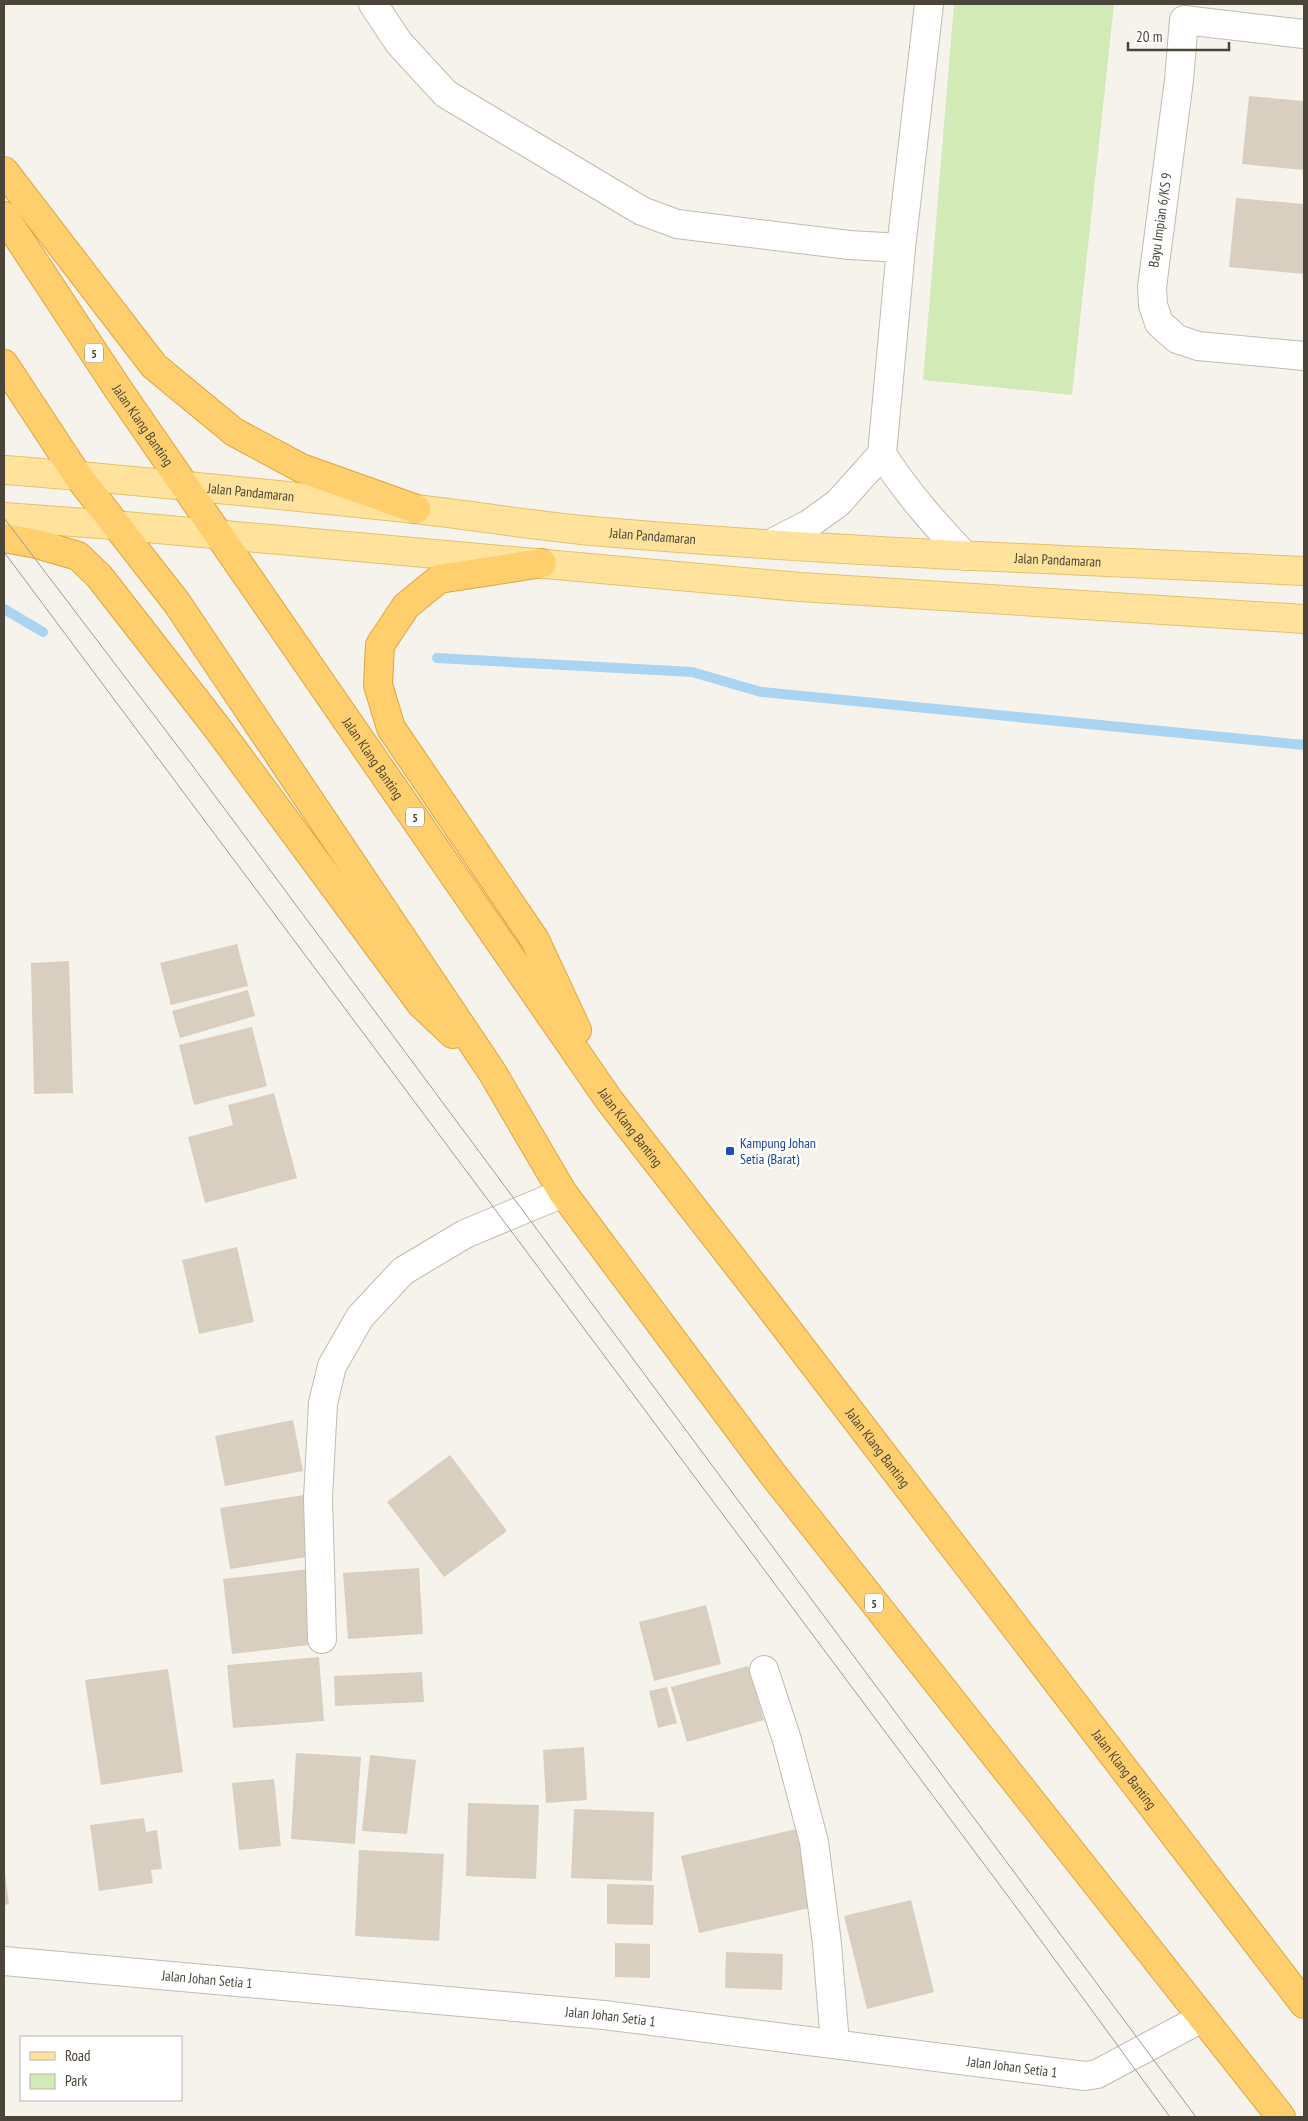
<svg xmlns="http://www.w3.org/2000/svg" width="1308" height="2121" font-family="'PT Sans Narrow',sans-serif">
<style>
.green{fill:#d2eab5}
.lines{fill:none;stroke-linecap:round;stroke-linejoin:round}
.stream{stroke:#a9d4f2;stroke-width:10}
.building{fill:#d8cfc1}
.minor-casing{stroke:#c2bbae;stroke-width:30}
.major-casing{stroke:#e6c16a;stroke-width:30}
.highway-casing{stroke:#e0a43c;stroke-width:30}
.minor{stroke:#fff;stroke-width:28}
.major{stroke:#ffe39c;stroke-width:28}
.highway{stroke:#ffcf6e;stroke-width:28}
.tram{stroke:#9a9a9a;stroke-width:1}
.transit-dot{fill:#1a4fb4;stroke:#fff;stroke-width:2}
.labels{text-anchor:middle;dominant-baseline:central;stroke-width:5;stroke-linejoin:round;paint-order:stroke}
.shield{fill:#fff;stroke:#817c74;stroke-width:1}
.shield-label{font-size:12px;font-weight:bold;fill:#4b4439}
.street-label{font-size:14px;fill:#4b4439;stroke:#fff}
.transit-label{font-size:14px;fill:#164399;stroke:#fff;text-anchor:start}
</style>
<rect width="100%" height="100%" fill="#f6f3ec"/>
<path class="green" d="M954,4H1114L1072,395L923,380Z"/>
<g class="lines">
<g class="stream">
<path d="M4,609L43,632"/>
<path d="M437,658L692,672L761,692L1304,745"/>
</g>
</g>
<g class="building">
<path d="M1249,96L1304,101V170L1242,164Z"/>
<path d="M1236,198L1304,204V274L1229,267Z"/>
<path d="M237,944L248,986L171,1005L160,963Z"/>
<path d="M69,961L73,1093L34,1094L31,963Z"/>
<path d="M248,990L255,1016L180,1038L172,1011Z"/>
<path d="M252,1027L267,1086L194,1105L179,1045Z"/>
<path d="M274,1093L297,1178L205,1203L188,1137L233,1125L228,1105Z"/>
<path d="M237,1247L254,1322L199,1334L182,1260Z"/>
<path d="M293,1420L303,1471L225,1486L215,1436Z"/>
<path d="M450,1455L507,1531L444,1577L387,1502Z"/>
<path d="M304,1495L314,1556L230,1569L220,1508Z"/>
<path d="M419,1568L423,1634L348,1639L343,1573Z"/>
<path d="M309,1569L318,1644L232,1654L223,1579Z"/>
<path d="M706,1605L721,1664L654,1681L639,1622Z"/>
<path d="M319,1657L324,1721L233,1728L227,1665Z"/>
<path d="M748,1666L764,1720L687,1742L671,1687Z"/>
<path d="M168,1669L183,1772L101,1785L85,1680Z"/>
<path d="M422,1672L424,1702L335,1706L334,1676Z"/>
<path d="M667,1687L677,1723L658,1728L649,1691Z"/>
<path d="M584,1747L587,1800L546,1803L543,1750Z"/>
<path d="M296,1753L361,1757L355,1844L291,1839Z"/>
<path d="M370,1755L416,1760L407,1834L362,1831Z"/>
<path d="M274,1779L281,1846L239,1850L232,1783Z"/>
<path d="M468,1803L539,1805L536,1879L466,1876Z"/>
<path d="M574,1809L654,1812L652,1881L571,1878Z"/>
<path d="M144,1818L146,1832L157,1830L162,1869L151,1870L153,1883L99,1891L90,1825Z"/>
<path d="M796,1829L814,1907L699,1933L681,1856Z"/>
<path d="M359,1850L444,1854L439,1941L355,1936Z"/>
<path d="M5,1873L9,1904L4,1905V1874Z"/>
<path d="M607,1884L654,1885L653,1925L607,1924Z"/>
<path d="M911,1900L934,1992L867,2009L844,1916Z"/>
<path d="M615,1943L650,1944V1978L615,1977Z"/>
<path d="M726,1952L783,1954L782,1990L725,1988Z"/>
</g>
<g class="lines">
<g class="minor-casing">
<g id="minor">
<path d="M373,4L399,43L446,94L642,211L677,224L849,245L901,248"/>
<path d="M1304,34L1184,20L1179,80L1152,287L1153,305L1159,323L1177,339L1198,346L1304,356"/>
<path d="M882,454C907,493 933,522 965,556"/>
<path d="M770,544L809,524L838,503L882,454L901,248L929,4"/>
<path d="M322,1639L318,1498L323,1403L332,1366L360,1317L403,1271L465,1234L563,1193"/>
<path d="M764,1670L787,1740L814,1842L827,1944L835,2044"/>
<path id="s1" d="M4,1961L604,2015L1085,2076L1097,2074L1202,2018"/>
</g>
</g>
<g class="major-casing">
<g id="major">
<path id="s2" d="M4,470C141,480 278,495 415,509C478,516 541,527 604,532C837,552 1071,560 1304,571"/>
<path d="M4,517L114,525L800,587L1304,619"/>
</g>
</g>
<g class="highway-casing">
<g id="highway">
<path d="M4,171L154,366L234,432L301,468L416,509"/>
<path id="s3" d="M4,216L118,389L609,1100L767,1303L1304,2004"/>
<path d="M4,364L77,475L177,603L492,1072L563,1193L771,1472L1281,2117"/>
<path d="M4,538L37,544L78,556L99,576L218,729L421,1004L453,1034"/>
<path d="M542,563L439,579L406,606L380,645L378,685L391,728L535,940L577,1030"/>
</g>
</g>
<use href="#minor" class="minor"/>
<use href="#major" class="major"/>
<use href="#highway" class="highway"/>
<g class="tram">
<path d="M4,518L192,765L1196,2117"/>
<path d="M4,552L1025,1919L1170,2117"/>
</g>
</g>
<rect class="transit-dot" x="725" y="1146" width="10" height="10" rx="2.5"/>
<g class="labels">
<g class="shield">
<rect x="85" y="343.5" width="18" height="19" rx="4"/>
<rect x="406" y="807.5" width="18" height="19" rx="4"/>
<rect x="865" y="1593.5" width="18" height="19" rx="4"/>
</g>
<g class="shield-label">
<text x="94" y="353">5</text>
<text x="415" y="817">5</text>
<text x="874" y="1603">5</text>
</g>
<g class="street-label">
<text transform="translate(1160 220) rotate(-82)">Bayu Impian 6/KS 9</text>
<text stroke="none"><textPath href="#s3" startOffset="251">Jalan Klang Banting</textPath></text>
<text stroke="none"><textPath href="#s2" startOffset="248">Jalan Pandamaran</textPath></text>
<text stroke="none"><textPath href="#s2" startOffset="652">Jalan Pandamaran</textPath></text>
<text stroke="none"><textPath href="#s2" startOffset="1058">Jalan Pandamaran</textPath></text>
<text stroke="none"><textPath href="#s3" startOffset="656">Jalan Klang Banting</textPath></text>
<text stroke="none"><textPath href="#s3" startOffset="1106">Jalan Klang Banting</textPath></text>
<text stroke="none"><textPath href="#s3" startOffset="1511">Jalan Klang Banting</textPath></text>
<text stroke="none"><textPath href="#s3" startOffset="1916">Jalan Klang Banting</textPath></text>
<text stroke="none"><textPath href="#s1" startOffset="204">Jalan Johan Setia 1</textPath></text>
<text stroke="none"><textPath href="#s1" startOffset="609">Jalan Johan Setia 1</textPath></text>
<text stroke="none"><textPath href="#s1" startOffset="1014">Jalan Johan Setia 1</textPath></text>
</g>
<g class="transit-label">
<text x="740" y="1143">Kampung Johan<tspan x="740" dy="16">Setia (Barat)</tspan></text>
</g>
</g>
<rect width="1308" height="2121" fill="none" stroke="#4b4439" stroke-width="10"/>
<rect x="20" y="2036" width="162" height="65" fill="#ffffff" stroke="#b7b4b0"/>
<rect x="30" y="2052" width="25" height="8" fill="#ffe39c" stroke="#b7b4b0"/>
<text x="65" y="2061" font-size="15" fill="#4b4439">Road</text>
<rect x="30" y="2074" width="25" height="15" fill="#d2eab5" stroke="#b7b4b0"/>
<text x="65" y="2086" font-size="15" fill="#4b4439">Park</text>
<path d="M1128 42v8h101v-8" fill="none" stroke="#4b4439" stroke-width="2.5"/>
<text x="1136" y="42" font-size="15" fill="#4b4439" stroke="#ffffff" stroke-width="4" paint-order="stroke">20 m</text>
</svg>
